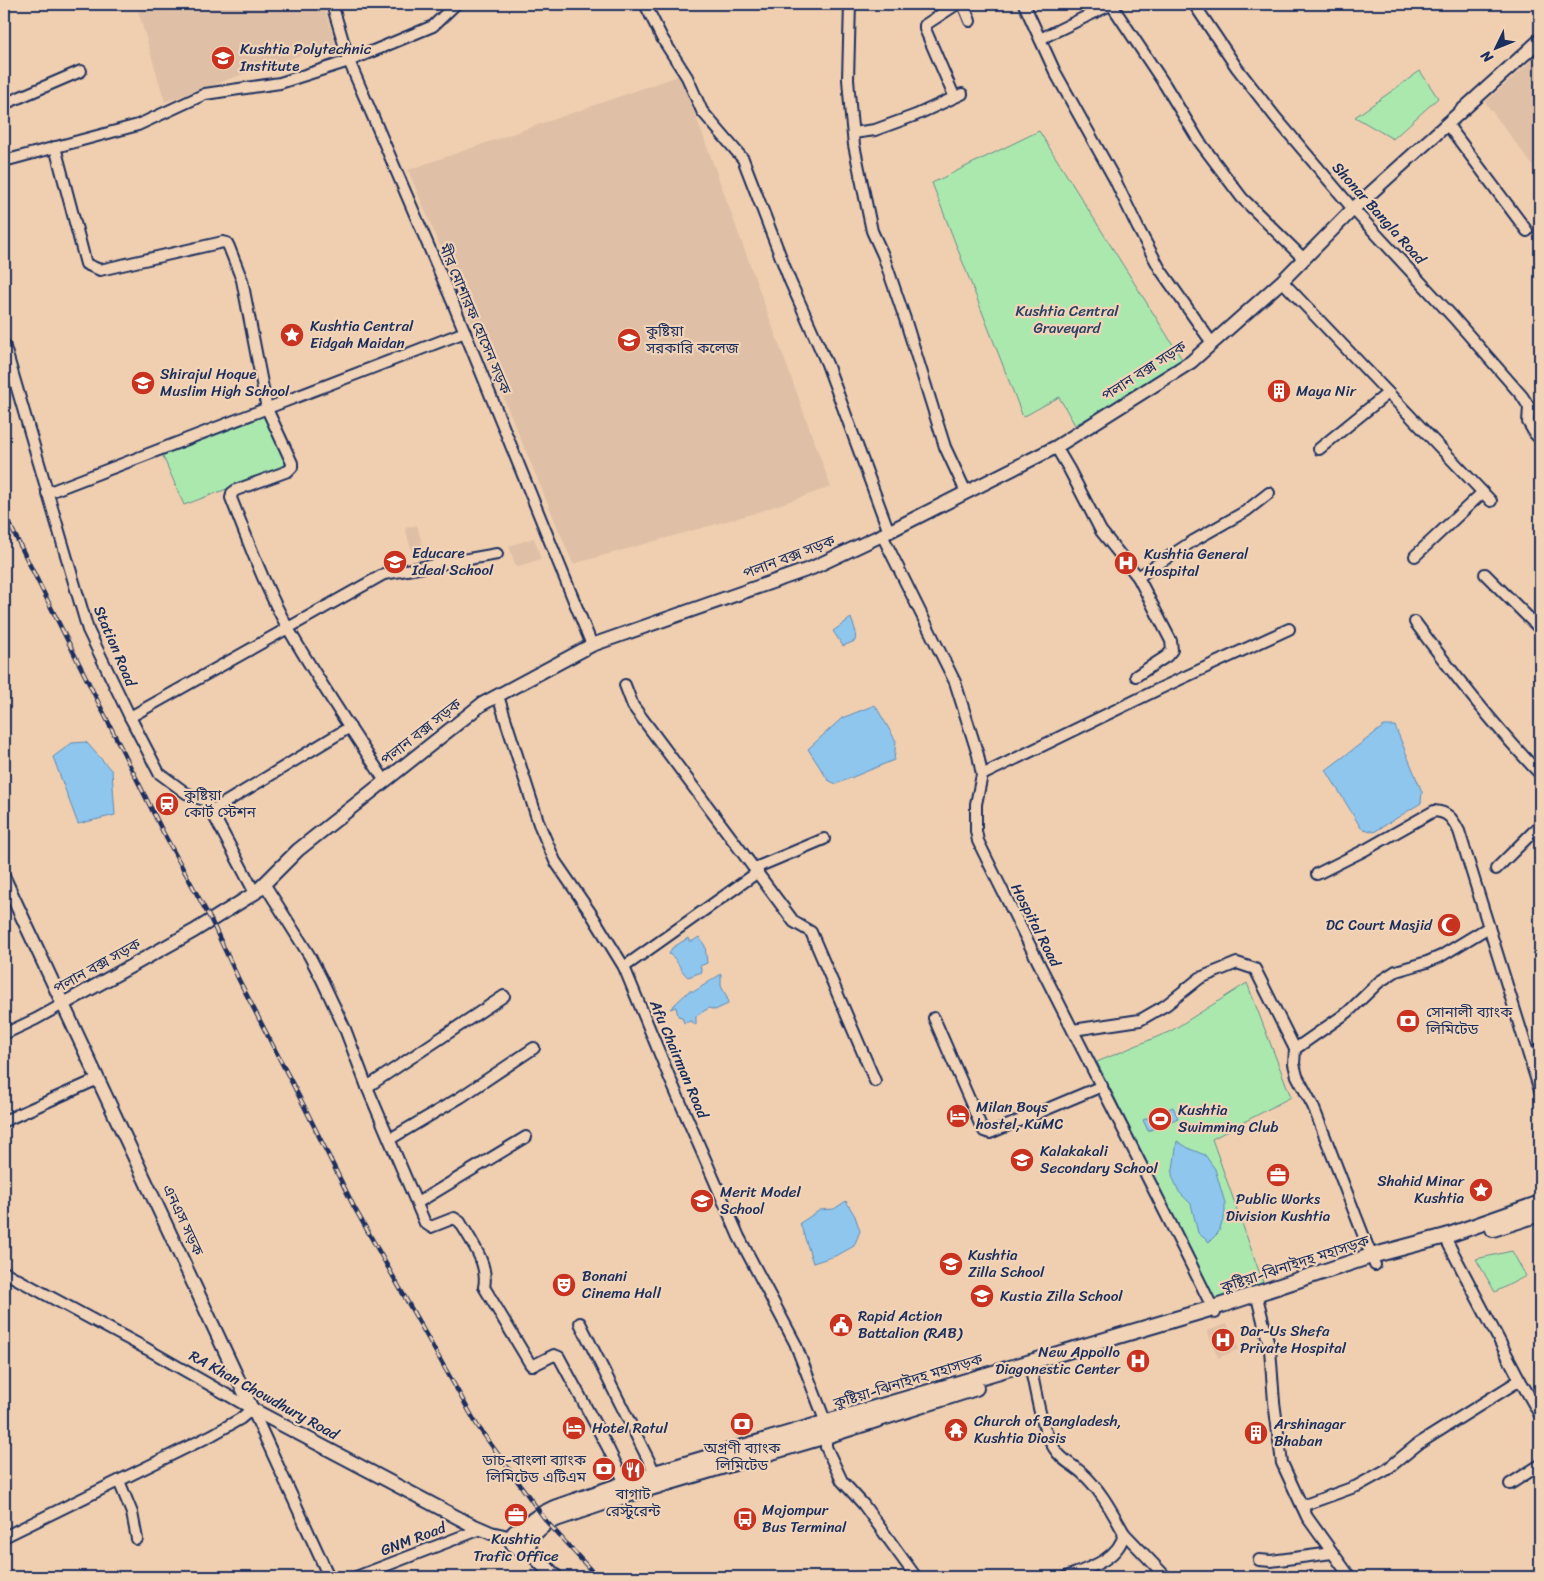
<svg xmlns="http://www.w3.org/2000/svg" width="1544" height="1581" font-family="Sriracha,'Noto Sans Bengali',sans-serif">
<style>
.built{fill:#dfc0a6}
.green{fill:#abe8ae;stroke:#638c86}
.water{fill:#8ec6ed;stroke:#608ab4}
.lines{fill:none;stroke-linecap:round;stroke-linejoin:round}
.minor-casing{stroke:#1b2f5e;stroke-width:14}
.major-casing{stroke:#1b2f5e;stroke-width:16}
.highway-casing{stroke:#1b2f5e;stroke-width:18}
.minor{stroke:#f1d3b7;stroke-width:10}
.major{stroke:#f1d3b7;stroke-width:12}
.highway{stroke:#f1d3b7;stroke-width:14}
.rail-casing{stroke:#1b2f5e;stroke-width:4.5}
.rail{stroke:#f1d3b7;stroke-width:2.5;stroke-dasharray:8;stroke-linecap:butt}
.labels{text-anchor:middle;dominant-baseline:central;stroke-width:4.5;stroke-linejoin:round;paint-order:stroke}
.poi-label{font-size:15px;fill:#1b2f5e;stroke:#f1d3b7;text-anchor:start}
.street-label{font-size:15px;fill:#1b2f5e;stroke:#f1d3b7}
.park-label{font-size:15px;fill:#294266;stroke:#f1d3b7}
</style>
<rect width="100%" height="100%" fill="#f0cfb0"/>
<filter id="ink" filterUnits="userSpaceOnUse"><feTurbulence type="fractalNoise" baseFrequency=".02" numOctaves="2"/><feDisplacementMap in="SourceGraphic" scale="10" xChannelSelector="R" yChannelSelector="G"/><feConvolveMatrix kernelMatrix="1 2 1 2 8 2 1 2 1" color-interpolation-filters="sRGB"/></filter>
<g filter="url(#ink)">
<g class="built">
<path d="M136,4H323L336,44L252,71L165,102Z"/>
<path d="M1540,53V171L1536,170L1485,102Z"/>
<path d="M681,75L831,487L752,514L573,564L408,170Z"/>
<path d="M417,525L424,551L412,553L405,528Z"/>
<path d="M534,538L541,559L516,567L509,546Z"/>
<path d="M1227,1324L1239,1349L1218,1358L1207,1331Z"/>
</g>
<g class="green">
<path d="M1420,71L1438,98L1393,139L1355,117Z"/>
<path d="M1039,131L1185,364L1075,425L1059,397L1023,417L932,183Z"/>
<path d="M267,414L288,466L184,505L162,454Z"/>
<path d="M1247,983L1291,1097L1212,1139L1265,1288L1216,1302L1097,1062L1171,1031Z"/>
<path d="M1512,1251L1526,1276L1495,1292L1476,1259Z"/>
</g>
<g class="water">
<path d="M851,618L856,632L855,641L843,646L833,631Z"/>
<path d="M875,705L896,741L894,760L836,784L828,780L808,749L842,718Z"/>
<path d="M1384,726H1395L1422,792L1421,803L1374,832L1361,828L1326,770Z"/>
<path d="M86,742L112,771L115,815L78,824L53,757L72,743Z"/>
<path d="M699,937L705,946L707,963L700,966L702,972L688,977C680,971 678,959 669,954L672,948L688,938L689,941H693Z"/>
<path d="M721,974V986L727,997L728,1004L715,1010L709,1008L696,1016V1025L691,1021L684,1023L682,1017L678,1016L676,1007L670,1009L689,991H695Z"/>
<path d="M1173,1107L1178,1118L1148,1131L1143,1120Z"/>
<path d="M1177,1141L1190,1149L1205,1155L1215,1169L1225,1203V1215L1218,1233L1209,1242L1198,1233L1191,1204L1179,1192L1172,1176Z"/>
<path d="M846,1201L855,1216L860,1231L854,1246L838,1255L813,1263L800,1223L820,1210L834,1209Z"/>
</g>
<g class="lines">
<g class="minor-casing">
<g id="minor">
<path d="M332,4L349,61L453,303L592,645"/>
<path d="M645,4L662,38L687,77L702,111L743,159L790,281L827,364L889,532"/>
<path d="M850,4L848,79L851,117L854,145L872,231L883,255L905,319L945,447L966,492"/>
<path d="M963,4L970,21"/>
<path d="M1024,4L1055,72L1114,178L1138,228L1160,269L1212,343"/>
<path d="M1111,4L1165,85L1199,141L1242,198L1304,259"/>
<path d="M1194,4L1237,68L1276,118L1353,209L1453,317L1522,396L1529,407L1528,422L1535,434L1540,439"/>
<path d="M1040,39L1112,4"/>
<path d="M954,96L925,29V25L957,4"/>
<path d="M4,104L81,71"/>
<path d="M1447,124L1527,231"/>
<path d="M853,133L875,130L916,115L962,94"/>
<path d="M55,147L86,264L100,270L223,242L227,243L229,247L242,280L267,409L292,463V467L288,471L236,490L232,493L231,498C249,543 265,588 289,630C319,682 352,731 385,781"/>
<path d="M4,161L138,125L205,94L280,83L349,61L433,26L456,4"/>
<path d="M1282,281L1491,501"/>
<path d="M4,344L88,630L130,717L159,773L186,793L206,801L255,893"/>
<path d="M1056,447L1069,469L1101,531L1138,577"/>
<path d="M1319,449L1388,393"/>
<path d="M47,493L465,332"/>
<path d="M882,535L955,682L978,755L982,775L976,804V831L978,841C1055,999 1138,1155 1215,1313"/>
<path d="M1415,556L1482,493"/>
<path d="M1485,574L1540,629"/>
<path d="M1415,622C1454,675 1494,726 1540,774"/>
<path d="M1136,676L1167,656L1172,650L1171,641L1138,577L1193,541L1246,511L1269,493"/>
<path d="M625,685L633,706L794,922L811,932L875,1081"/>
<path d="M498,696L539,824L555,861L592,915L624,967L671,1081L739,1237L795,1343L826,1423V1447L842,1481L863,1504L916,1577"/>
<path d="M130,717L384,574L497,554"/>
<path d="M982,775L1161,688L1289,629"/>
<path d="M211,811L350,727"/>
<path d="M755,868L824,839"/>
<path d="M1496,869L1540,825"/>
<path d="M1317,874L1365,850L1434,811C1448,812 1452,818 1459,831L1540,1091"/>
<path d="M265,885L309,955L322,980L345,1029L367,1087L425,1223L431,1227L454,1218L460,1222C471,1241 489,1264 484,1287L529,1362L531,1365H534L554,1355L559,1357L608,1448L625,1483"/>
<path d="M624,967L758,872"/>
<path d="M934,1018L980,1124L984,1131L990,1133L1102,1086"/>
<path d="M1073,1030L1140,1020L1166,1005L1200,978L1237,963L1255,969L1295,1049L1294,1064L1297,1076L1313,1106L1375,1265"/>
<path d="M4,1034L36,1019L63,1004"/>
<path d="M1295,1049L1348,1012L1379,982L1396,971L1427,962L1441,956L1489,927"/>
<path d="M1530,1058L1540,1048"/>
<path d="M367,1087L504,996"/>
<path d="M4,1121L98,1079"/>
<path d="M390,1139L461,1097L534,1048"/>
<path d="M417,1203L526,1137"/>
<path d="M1448,1243L1520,1380L1540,1415"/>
<path d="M4,1272L147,1349L252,1409"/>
<path d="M1258,1301L1270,1349L1274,1402L1282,1463L1307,1517L1350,1577"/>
<path d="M580,1323L655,1473"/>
<path d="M1031,1371C1037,1395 1040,1426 1054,1448C1061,1460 1072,1464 1082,1473C1101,1490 1112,1512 1124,1533C1120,1559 1087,1569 1066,1577"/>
<path d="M252,1409L329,1577"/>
<path d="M119,1481L132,1513L137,1539"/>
<path d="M1510,1484L1540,1465"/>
<path d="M1302,1506L1357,1486L1386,1470L1418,1444L1520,1380"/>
<path d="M1124,1533L1166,1577"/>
<path d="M4,1537L212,1435L240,1419L252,1409"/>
<path d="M1259,1560L1271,1561L1332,1553"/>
<path d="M356,1577L481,1529"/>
</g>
</g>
<g class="major-casing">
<g id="major">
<path d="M4,878L252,1409L468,1523L491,1533L512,1538"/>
<path d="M63,1004L194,931L255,893L298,850L482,704L592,645L812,568L882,535L1056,447L1191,362L1282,281L1353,209L1540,40"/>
</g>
</g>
<g class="highway-casing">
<g id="highway">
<path d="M1493,1229L1540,1214"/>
<circle cx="521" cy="1539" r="9"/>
<path d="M519,1530L542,1514L554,1508L655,1473L1213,1308L1371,1256L1446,1236L1540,1203"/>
<path d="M530,1537L547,1522L630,1494L826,1436L976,1388"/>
<path d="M526,1547L555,1577"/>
</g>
</g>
<use href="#minor" class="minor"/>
<use href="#major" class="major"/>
<use href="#highway" class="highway"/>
<g class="rail-casing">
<path id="rail" d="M4,513L163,832L211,920L239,980L304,1106L354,1207L477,1425L547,1522L597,1577"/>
</g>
<use href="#rail" class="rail"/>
</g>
</g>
<defs>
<g id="university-disc" transform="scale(1.25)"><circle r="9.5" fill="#c8321e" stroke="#f1d3b7"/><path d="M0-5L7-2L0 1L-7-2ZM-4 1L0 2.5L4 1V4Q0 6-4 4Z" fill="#fff"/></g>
<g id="sight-disc" transform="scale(1.25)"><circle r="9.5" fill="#c8321e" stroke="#f1d3b7"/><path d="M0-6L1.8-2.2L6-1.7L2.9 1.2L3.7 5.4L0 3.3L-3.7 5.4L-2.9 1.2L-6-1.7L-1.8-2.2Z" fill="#fff"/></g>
<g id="school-disc" transform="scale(1.25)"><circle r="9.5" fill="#c8321e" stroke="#f1d3b7"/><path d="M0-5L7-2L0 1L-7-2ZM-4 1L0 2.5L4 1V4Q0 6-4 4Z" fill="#fff"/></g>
<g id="building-disc" transform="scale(1.25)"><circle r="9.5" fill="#c8321e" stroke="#f1d3b7"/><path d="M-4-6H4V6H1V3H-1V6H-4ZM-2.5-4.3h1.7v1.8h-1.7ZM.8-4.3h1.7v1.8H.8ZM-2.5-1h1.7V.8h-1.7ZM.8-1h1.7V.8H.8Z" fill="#fff"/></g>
<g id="hospital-disc" transform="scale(1.25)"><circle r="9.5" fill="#c8321e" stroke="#f1d3b7"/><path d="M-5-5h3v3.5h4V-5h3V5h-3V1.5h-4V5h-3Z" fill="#fff"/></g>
<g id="station-disc" transform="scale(1.25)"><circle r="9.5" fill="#c8321e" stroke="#f1d3b7"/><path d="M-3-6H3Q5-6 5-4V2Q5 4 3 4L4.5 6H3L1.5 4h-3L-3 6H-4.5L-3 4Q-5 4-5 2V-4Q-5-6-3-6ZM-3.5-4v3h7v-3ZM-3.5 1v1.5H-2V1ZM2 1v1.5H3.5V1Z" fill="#fff"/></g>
<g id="mosque-disc" transform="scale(1.25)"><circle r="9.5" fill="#c8321e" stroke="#f1d3b7"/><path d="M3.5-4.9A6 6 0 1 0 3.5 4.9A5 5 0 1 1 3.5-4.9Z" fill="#fff"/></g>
<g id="bank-disc" transform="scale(1.25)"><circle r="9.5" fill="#c8321e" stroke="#f1d3b7"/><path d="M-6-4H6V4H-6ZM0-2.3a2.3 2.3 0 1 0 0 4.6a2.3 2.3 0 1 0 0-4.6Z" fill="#fff"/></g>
<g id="hotel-disc" transform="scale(1.25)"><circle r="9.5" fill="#c8321e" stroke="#f1d3b7"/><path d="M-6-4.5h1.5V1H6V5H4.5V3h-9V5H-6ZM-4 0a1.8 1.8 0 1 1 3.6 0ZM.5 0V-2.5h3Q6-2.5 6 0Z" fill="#fff"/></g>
<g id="stadium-disc" transform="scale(1.25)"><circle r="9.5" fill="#c8321e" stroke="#f1d3b7"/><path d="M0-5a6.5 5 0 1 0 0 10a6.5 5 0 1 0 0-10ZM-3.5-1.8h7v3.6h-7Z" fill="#fff"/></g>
<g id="office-disc" transform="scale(1.25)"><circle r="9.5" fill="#c8321e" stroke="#f1d3b7"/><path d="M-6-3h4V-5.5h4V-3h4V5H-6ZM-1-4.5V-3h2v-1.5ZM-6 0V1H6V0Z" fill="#fff"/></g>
<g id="theatre-disc" transform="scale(1.25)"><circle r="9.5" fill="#c8321e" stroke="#f1d3b7"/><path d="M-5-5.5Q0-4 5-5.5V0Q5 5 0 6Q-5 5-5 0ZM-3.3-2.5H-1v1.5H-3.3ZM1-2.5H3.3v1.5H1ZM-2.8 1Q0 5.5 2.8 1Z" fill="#fff"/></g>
<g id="civic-disc" transform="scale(1.25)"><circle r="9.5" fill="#c8321e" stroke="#f1d3b7"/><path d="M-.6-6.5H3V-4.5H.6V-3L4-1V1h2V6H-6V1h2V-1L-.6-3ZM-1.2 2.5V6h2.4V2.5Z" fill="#fff"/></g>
<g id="temple-disc" transform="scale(1.25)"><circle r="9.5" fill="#c8321e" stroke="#f1d3b7"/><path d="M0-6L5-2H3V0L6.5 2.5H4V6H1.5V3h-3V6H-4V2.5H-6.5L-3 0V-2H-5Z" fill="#fff"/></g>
<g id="restaurant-disc" transform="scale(1.25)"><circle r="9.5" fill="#c8321e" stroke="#f1d3b7"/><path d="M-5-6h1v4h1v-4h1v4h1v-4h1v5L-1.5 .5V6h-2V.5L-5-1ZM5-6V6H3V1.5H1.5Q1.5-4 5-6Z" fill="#fff"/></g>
<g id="bus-disc" transform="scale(1.25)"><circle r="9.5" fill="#c8321e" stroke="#f1d3b7"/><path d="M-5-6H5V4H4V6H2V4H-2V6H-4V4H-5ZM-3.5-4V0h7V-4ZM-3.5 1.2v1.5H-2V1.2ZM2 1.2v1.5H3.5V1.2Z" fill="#fff"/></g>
</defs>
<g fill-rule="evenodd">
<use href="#university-disc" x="223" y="58"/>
<use href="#sight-disc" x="292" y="335"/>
<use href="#university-disc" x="629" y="340"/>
<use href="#school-disc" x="143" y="383"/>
<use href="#building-disc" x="1279" y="391"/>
<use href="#school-disc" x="395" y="562"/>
<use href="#hospital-disc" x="1126" y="563"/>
<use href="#station-disc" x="167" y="804"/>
<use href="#mosque-disc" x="1449" y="925"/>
<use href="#bank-disc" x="1408" y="1021"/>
<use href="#hotel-disc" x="958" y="1116"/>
<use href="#stadium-disc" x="1160" y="1119"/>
<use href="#school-disc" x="1022" y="1160"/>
<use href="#office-disc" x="1278" y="1175"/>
<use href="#sight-disc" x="1481" y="1190"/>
<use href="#school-disc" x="702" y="1201"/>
<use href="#school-disc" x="951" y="1264"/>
<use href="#theatre-disc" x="564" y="1285"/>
<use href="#school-disc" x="982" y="1296"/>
<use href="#civic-disc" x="841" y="1325"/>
<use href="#hospital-disc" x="1223" y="1340"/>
<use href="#hospital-disc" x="1138" y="1361"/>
<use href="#bank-disc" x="742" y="1424"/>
<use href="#hotel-disc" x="574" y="1428"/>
<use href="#temple-disc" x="956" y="1430"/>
<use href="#building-disc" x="1256" y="1433"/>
<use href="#bank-disc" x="604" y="1469"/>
<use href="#restaurant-disc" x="633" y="1470"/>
<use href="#office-disc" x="516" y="1515"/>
<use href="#bus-disc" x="745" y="1519"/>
</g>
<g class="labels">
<g class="poi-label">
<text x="240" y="49">Kushtia Polytechnic<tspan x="240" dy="17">Institute</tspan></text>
<text x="310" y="326">Kushtia Central<tspan x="310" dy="17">Eidgah Maidan</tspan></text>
<text x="646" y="331">কুষ্টিয়া<tspan x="646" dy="17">সরকারি কলেজ</tspan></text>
<text x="160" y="374">Shirajul Hoque<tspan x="160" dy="17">Muslim High School</tspan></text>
<text x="1296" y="391">Maya Nir</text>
<text x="412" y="553">Educare<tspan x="412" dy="17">Ideal School</tspan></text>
<text x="1144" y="554">Kushtia General<tspan x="1144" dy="17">Hospital</tspan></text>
<text x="184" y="795">কুষ্টিয়া<tspan x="184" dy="17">কোর্ট স্টেশন</tspan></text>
<text x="1432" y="925" text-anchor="end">DC Court Masjid</text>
<text x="1426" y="1012">সোনালী ব্যাংক<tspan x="1426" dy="17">লিমিটেড</tspan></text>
<text x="976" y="1107">Milan Boys<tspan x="976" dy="17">hostel, KuMC</tspan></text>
<text x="1178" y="1110">Kushtia<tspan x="1178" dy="17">Swimming Club</tspan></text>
<text x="1040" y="1151">Kalakakali<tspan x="1040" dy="17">Secondary School</tspan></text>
<text x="1464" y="1181" text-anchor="end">Shahid Minar<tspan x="1464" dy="17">Kushtia</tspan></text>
<text x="720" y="1192">Merit Model<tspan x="720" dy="17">School</tspan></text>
<text x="1278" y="1199" text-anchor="middle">Public Works<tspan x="1278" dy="17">Division Kushtia</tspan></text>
<text x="968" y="1255">Kushtia<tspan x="968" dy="17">Zilla School</tspan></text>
<text x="582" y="1276">Bonani<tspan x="582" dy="17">Cinema Hall</tspan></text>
<text x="1000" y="1296">Kustia Zilla School</text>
<text x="858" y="1316">Rapid Action<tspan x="858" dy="17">Battalion (RAB)</tspan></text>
<text x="1240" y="1331">Dar-Us Shefa<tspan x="1240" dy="17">Private Hospital</tspan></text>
<text x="1120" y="1352" text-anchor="end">New Appollo<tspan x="1120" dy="17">Diagonestic Center</tspan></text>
<text x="974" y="1421">Church of Bangladesh,<tspan x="974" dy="17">Kushtia Diosis</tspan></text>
<text x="1274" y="1424">Arshinagar<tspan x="1274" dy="17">Bhaban</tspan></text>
<text x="592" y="1428">Hotel Ratul</text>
<text x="742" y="1448" text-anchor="middle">অগ্রণী ব্যাংক<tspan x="742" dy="17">লিমিটেড</tspan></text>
<text x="586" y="1460" text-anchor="end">ডাচ-বাংলা ব্যাংক<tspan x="586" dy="17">লিমিটেড এটিএম</tspan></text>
<text x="633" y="1494" text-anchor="middle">বাগাট<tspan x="633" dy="17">রেস্টুরেন্ট</tspan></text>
<text x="762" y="1510">Mojompur<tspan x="762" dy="17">Bus Terminal</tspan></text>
<text x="516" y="1539" text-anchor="middle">Kushtia<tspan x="516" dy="17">Trafic Office</tspan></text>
</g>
<g class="street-label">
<text transform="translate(1379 213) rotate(48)">Shonar Bangla Road</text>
<text transform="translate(475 319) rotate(67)">মীর মোশারফ হোসেন সড়ক</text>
<text transform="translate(1144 371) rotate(-33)">পলান বক্স সড়ক</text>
<text transform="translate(789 557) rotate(-21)">পলান বক্স সড়ক</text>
<text transform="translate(115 646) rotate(67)">Station Road</text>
<text transform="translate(421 732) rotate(-38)">পলান বক্স সড়ক</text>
<text transform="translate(1036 925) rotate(63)">Hospital Road</text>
<text transform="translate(97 966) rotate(-29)">পলান বক্স সড়ক</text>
<text transform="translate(679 1059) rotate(67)">Afu Chairman Road</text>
<text transform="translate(183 1220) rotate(65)">এনএস সড়ক</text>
<text transform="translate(1295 1264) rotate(-18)">কুষ্টিয়া-ঝিনাইদহ মহাসড়ক</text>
<text transform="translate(908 1381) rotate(-17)">কুষ্টিয়া-ঝিনাইদহ মহাসড়ক</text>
<text transform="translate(264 1395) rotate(29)">RA Khan Chowdhury Road</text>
<text transform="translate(413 1539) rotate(-21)">GNM Road</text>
</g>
<g class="park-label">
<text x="1067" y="311">Kushtia Central<tspan x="1067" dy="17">Graveyard</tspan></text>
</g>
</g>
<rect width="1544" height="1581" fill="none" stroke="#f1d3b7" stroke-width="20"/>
<rect x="10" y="10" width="1524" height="1561" fill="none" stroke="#1b2f5e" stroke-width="2" filter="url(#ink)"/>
<g transform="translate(1496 48) rotate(227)" stroke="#f1d3b7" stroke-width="4" paint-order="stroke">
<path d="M0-4L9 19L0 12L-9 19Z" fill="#1b2f5e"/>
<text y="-8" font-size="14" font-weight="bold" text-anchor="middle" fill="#1b2f5e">N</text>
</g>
</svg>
